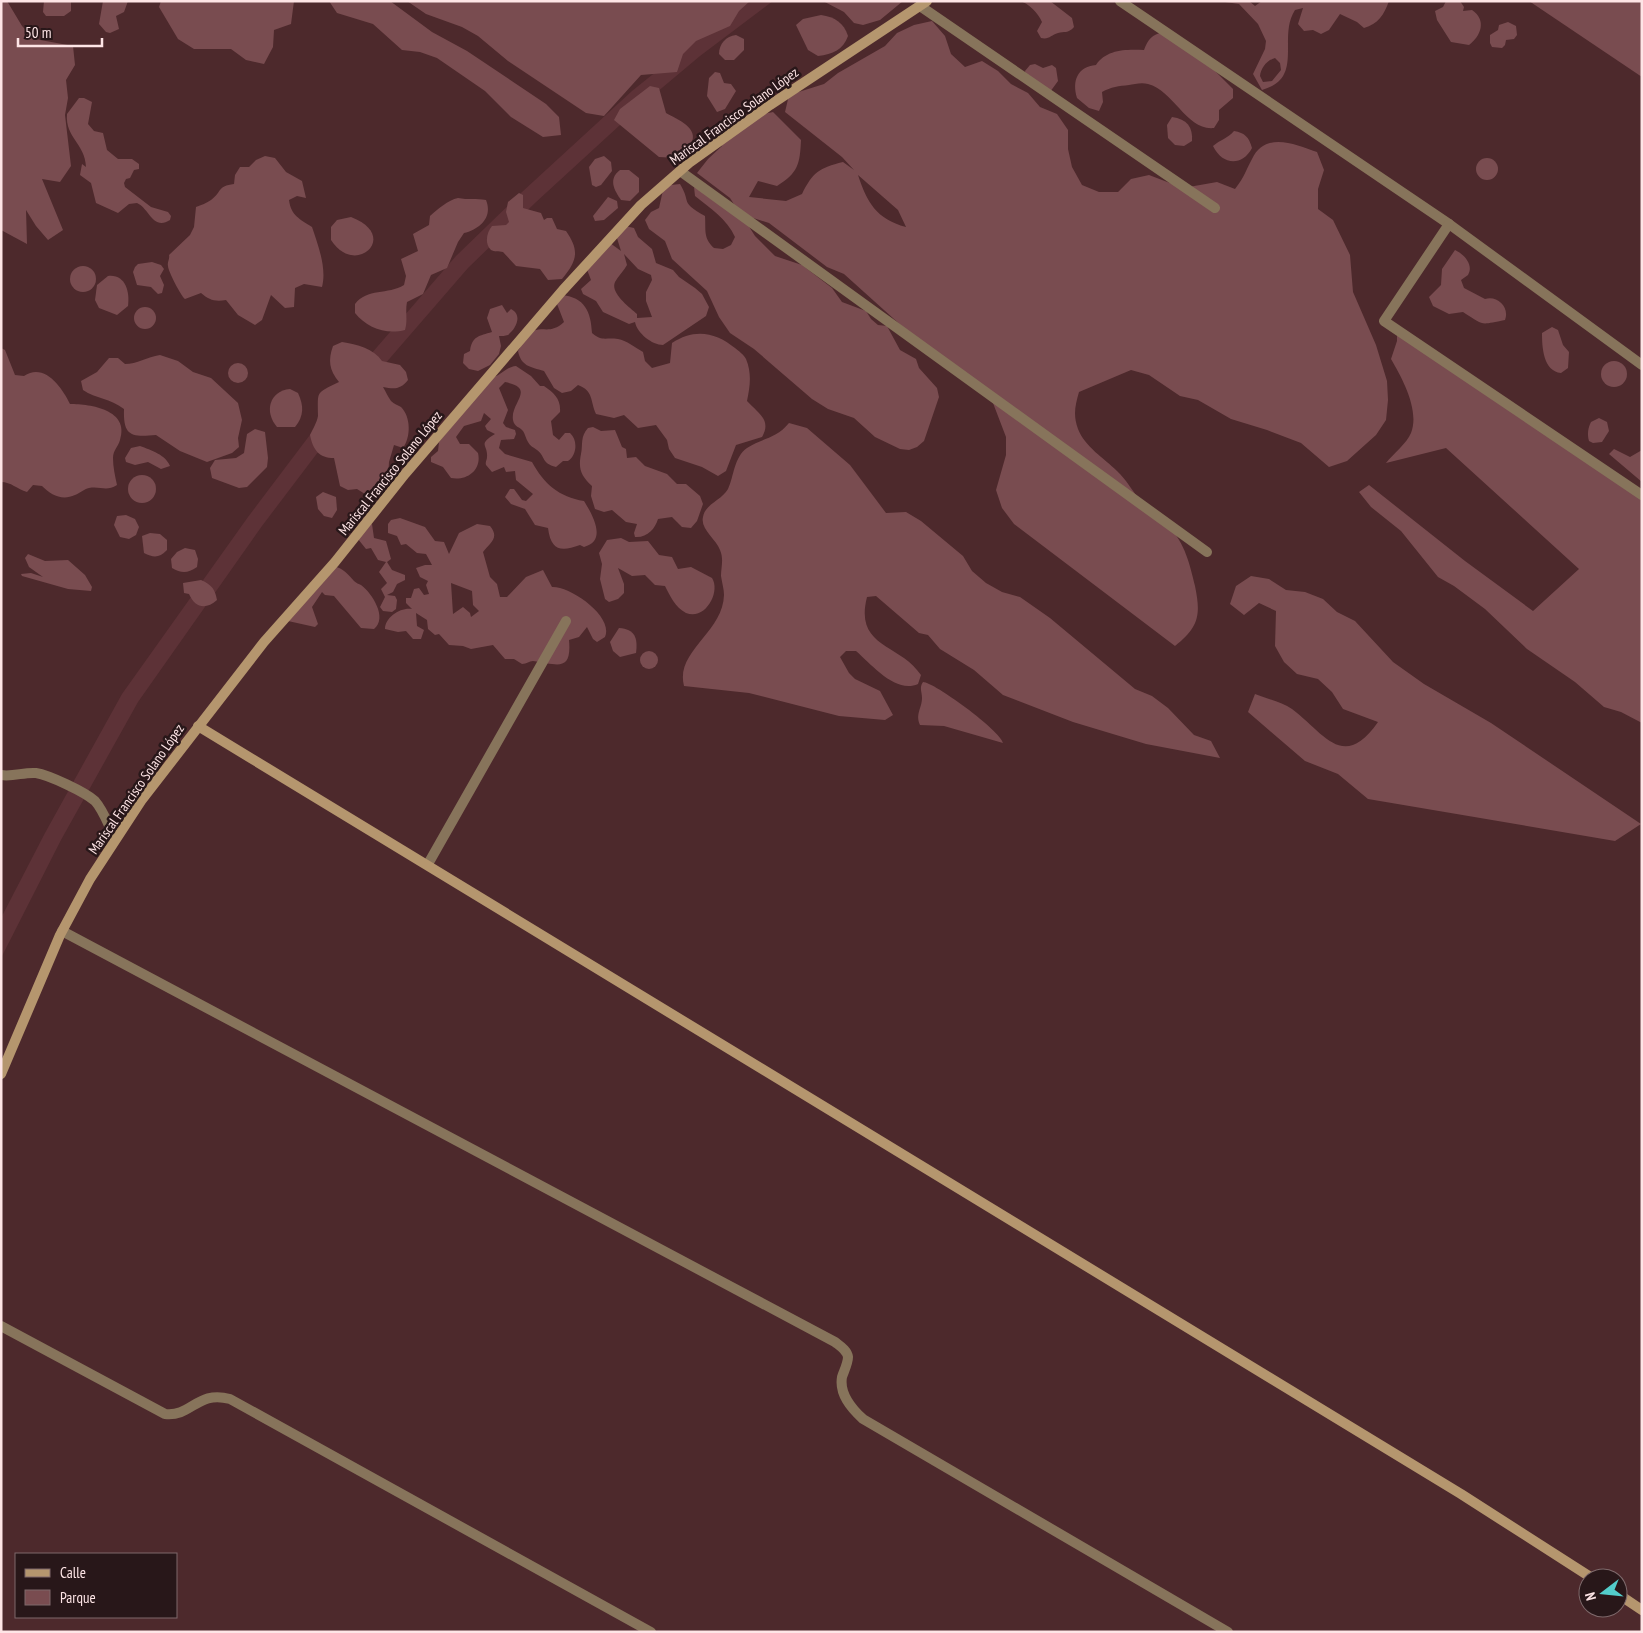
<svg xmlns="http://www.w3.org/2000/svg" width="1643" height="1633" font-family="'PT Sans Narrow',sans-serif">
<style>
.built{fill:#5d3237}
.green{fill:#794c50;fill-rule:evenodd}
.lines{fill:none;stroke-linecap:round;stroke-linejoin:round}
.street{stroke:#87745b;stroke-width:10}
.secondary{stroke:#b5966e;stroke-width:10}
.labels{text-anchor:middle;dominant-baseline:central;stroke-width:5;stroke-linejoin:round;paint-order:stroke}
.street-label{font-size:14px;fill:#fee5e6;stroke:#281719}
</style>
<rect width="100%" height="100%" fill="#4d292c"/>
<path class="built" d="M744,1H773L700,56L644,103L535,203L468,268L384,365L262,526L138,702L61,840L1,958V918L45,833L122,694L248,517L371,354L456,256L522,192L632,91Z"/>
<g class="green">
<path d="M1,1H7L22,26L35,39L73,46L75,65L66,80L68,98L65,115L71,166L60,182L42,179L63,230L48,240L36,226L26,210L27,244L1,230Z"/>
<path d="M44,1H71V11L64,16H46L43,12Z"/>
<path d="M103,1H128L124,12L116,16L119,29L110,33L106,32L99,24Z"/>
<path d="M161,1H294L291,24L274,30L273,47L264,64L246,60L231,49H194L178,39L159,7Z"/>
<path d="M329,1H390L432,32L467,51L546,104L559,117L561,135L543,137L511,117L485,91L437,58L420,52L402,50L373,24L337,13Z"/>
<path d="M407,1H750L739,11L730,26L696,41L683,54L677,72L641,75L604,116L586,113L508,61L478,36L462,27L426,14Z"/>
<path d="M823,1H903L880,20L863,25L854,23L844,12Z"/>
<path d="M1019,1H1050L1072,18L1074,27C1068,34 1064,31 1058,33C1051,35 1049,40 1041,38L1037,31L1042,22C1038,13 1029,3 1019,1Z"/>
<path d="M1218,1H1249L1255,6L1262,1H1389C1384,15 1378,24 1364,28L1357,22L1340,14L1329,30L1321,34L1313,30L1304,31L1298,24L1303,8L1295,10C1277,38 1305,78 1262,90L1253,74L1265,49L1266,41L1258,24L1239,4ZM1275,58L1280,63L1281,70L1272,81L1263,82L1260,76C1261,68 1267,60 1275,58Z"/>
<path d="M1446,1H1460L1464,7L1463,11L1472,10C1487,20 1481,36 1469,45L1451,42L1437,20L1435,11L1443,7Z"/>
<path d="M1529,1H1642V77Z"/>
<path d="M821,15C835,17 844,23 848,36C843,50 833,54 818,56L808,50L796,25L803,19Z"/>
<path d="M932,21L945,36L951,54L965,67L982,61L998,71L1011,84L1028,93L1040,107L1057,114L1068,130V149L1072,167L1082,185L1099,192H1118L1131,179L1149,175L1183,188L1217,182L1235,189C1245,176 1245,172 1252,159C1265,131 1295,144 1317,152L1324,170L1318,189V209L1333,220L1350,255L1353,292L1376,345L1387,381L1388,400L1386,420L1376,435L1347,461L1329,467L1301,443L1267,430L1231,419L1198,400L1180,396L1149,375L1131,370L1079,392C1075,406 1073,415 1078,429C1085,447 1104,458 1117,471C1126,479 1132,491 1141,501C1149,511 1160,518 1169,527C1185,543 1190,565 1195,586C1201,615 1199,627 1175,646L1014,524L1002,508L996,490L1006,455V437L993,403L924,346L844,274L827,267L769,223L741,214L755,236L775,256L802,265L832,288L842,302L866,311L871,319L878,325L887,326L900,350L916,359L919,368L937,388L939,397L924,441L917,447L909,450L900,449L875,437L854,418L828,409L812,399L754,349L730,333L719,317L707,291L672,259L665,241L649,229L645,220L651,212L659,208L663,190L671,185L680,184C692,204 679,201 705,216C706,230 703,238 714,248L723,249L731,245L735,237C727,219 710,208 695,196L694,187L739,212L730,198L697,173L708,159L722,146L723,128C741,124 755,115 773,112L801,140C800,164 798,173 777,186L758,181L749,197L786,201L802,194C813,172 819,168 843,162L854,170L842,157L785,112L789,95L824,84L838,73L885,46L897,33L914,25ZM858,175L898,210L906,227C876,219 867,202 858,175Z"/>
<path d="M1508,22L1516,26L1517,35L1514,39L1506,40L1505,45L1502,48L1492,47L1490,43V35L1498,30L1499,25Z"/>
<path d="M1163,32L1213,69L1233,89V98L1219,110V120L1214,128C1187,131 1174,91 1148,84C1142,82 1134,84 1129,85C1119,86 1111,87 1102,92L1103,102L1099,111L1089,108L1077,98C1072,81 1077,67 1096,65C1106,49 1127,49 1144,50C1148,39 1152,35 1163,32Z"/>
<path d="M736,35L744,39V50L734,60H725L719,54C719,44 726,36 736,35Z"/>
<path d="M1035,64L1043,68L1052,65L1056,68L1058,81L1050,92L1026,76L1025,71L1030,65Z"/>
<path d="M715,72L720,73L724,83L731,84L736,91L725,109L717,112L707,96L709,78Z"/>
<path d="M650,86L659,88L666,113C677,119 700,128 691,144C688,150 683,154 677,158L659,157L614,120L620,109Z"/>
<path d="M79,98H84L92,102L88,124L94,131L103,133L107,150L118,159H132L139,164V169L134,170L130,178L126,179L124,183L125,187L151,207L168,212L171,216L170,220C153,231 149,208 137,203L129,204L118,213L96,203L91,183L80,175L82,164L86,167C85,143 65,138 67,114Z"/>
<path d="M1172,117C1187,119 1193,127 1192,141L1184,146L1175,145L1168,138L1167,125Z"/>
<path d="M1234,131C1245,133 1249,137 1252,148C1242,167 1222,165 1213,146C1220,140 1228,138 1234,131Z"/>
<path d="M265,156L275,158L286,172L302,181L306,198L297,196L289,200C291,216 300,219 312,227C318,245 327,268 322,287L304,284L295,288L294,307L285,308L271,295L262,320L255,325L238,315L226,300C215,302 209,300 201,293L185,299C181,296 168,271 168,266C167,262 170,259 169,255L190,235L194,227L196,207C201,205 207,203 211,200C222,192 217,186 234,184L235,175L240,167H249L256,160Z"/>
<path d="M604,156L611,162L612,171L601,185L596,187L592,185L589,167L595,159Z"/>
<circle cx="1487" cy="169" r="11"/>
<path d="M620,170H629L639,178V192L630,201L621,200C614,190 608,179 620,170Z"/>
<path d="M519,193L523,195V208L541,213L544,220L547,218H552L557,229L566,231C580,251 577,261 562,279L548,280L540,269L516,266L503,252C499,251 494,252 491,250C484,243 487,232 492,226L506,225L509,222L506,212L508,202Z"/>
<path d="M608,197L617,201L618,208L604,220L595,221L593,216Z"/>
<path d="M458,198C468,200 476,198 486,200C493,217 480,229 464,233L458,242L447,268L431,275L423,294L407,302C405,312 408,320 405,330C386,335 367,328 355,313V304C367,288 388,295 404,285L406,276L401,259L418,251L413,234L429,225L430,216C438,209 448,200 458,198Z"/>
<path d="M351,217C401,236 355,278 331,240V227L337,220Z"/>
<path d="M625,226L634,228L638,237L652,249L656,263L673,270L679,277L695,288L702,294L709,307L706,316L663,345C652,345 637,333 635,322L629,324L603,312L596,301L583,294L581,289L591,280L586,267L610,243L621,251L616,235ZM624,254L638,269L651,275L652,280L646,292V301L652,317L637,318V314C629,307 610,293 615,282C618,276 624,271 627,265Z"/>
<path d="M1455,250C1464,254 1474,265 1468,275L1461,280L1464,288L1485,299C1497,295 1510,307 1505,320C1479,325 1485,326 1463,312L1449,314L1433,306L1429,297L1441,285L1442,269Z"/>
<path d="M152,262L161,265L164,269L160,276L164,285L162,293L158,294L151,287L137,285L133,272L135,267L138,264Z"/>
<circle cx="83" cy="279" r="13"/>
<path d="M108,276C125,274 130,291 128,306L117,315L99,308L95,300L97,285Z"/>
<path d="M561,295C585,297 591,312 592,333C603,342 605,337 618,339C626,340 636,348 643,352L645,361L652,368L670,363L672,343C694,328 716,332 735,348C739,351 744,355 746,359C752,373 750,387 747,401C758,413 772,420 762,437L736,445L726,471L718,476L702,467L675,458L669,449L667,440L656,425L638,428L624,415L614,418L596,414C590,401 594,391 578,385L571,391L562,393L554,388L544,371C530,367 521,366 518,351C522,345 525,337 530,333C541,324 549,336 564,322L557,304Z"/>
<path d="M502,305L507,313L511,309C523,315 516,329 508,335C505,336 502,336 499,336L501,346L499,354L490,365L478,371L469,369L463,363L464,354L470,351C472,336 479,336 492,332L487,318L490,309Z"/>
<circle cx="145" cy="318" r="11"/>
<path d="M1552,327L1558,330L1563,345L1569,352L1568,368L1561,373C1543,371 1542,347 1542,333Z"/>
<path d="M1397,329L1642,490V723L1621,712L1604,707L1575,682L1527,649L1485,609L1454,586L1438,577L1401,531L1371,507L1359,492L1369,485L1465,561L1533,611L1579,569L1446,448L1386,463C1393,454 1407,443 1411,433C1420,410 1402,378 1391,359L1397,341Z"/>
<path d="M342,342C357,344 374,349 382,361L400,365L406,372L408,380C400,390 394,389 383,387C386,392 388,397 391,401C394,404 398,405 401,407C411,417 411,437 403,448L394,445L389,462L388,479C378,482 374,489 365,494L357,489L348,490L340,486L334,458C319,458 313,450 310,435C313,429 317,422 318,416C318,390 315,394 339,382C329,370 328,360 333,346Z"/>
<path d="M1,348L5,350L15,375L24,376C44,362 62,387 70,404C91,404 130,410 120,440C118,447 113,450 113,458C113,467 115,476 117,485C106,492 101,486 89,488C84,489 80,493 75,495C62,501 51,495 42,486L33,485L27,492C17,489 11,482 1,482Z"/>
<path d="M160,355L178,361L193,372L211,378L238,403L242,420L238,438L239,447L232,453L207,462L180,451L156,435C132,437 123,437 124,409C110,398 96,399 83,390L81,381L97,372L109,358H118L125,364C137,364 147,357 160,355Z"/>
<circle cx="1614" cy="374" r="13"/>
<circle cx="238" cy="373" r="10"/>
<path d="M516,366L531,376L540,386H544C554,393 561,399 560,412L551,421L553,435L559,440L565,433H570C578,440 577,455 568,461H563L556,467C541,463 546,457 537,450C533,447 530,446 528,442C526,439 525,434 523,431C520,427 514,427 513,420C510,403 537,388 505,382L499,388L508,410L503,423L506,427L515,430L516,434L514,439L501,440L499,448L505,454L532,462C544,484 559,497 584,501C592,514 608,541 584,547L580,545C561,552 551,551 548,528L535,525L525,509L511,504L505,497L510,489H514L522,500L526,501L533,494L516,480L515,471L506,472L504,467L492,472L486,465C485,462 487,460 487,457C488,444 477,445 495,434L487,430L485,426L491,419L484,413L481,421L464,426L456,437L460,444H469L478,453C482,470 467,481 451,478L443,467L431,462V457L438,451L439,442L491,377C501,377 505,367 516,366Z"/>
<path d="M290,389L298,393C304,406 304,416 295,427H277C264,412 269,391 290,389Z"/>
<path d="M1599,418L1607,422L1609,431L1602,442L1593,443L1589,441C1587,434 1588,428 1591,422Z"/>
<path d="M789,423L807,428L850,465L886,513L906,512L921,521L963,556L972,571L986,583L1002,592L1020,597L1050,618L1135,689L1152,696L1168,708L1194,735L1211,741L1220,758L1146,744L1073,722L1003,695L974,670L940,649L928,635L919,633L876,596L867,597C854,648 900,643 921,675L918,684C896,694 872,665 856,651H846L840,657L849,673L855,679L880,691L893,715L885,720L839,716L749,693L684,686C675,651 723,633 724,595C724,589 722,583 721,576C721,567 724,559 720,550C716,539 700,529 703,517C705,504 722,500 728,489C734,476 734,457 747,448C762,438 776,439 789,423Z"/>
<path d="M593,427L601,431L615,430L622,447L626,449L627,458L636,457L645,466L667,474L677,484H686L700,496L703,504L697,521L691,528L682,527L672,517L658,519C655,529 647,538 635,537L634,533L637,524L626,522L612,510L604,512L595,509L591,496L592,486C581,476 578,469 581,454C583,444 580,437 588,428Z"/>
<path d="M255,429L265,432L268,458L267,467L247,487L239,488L212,478L210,468L215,460L236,458L244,453L247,434Z"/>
<path d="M140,446C151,450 166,455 170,466L161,469L148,462L135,465L126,462L125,458L131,448Z"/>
<path d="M1614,449L1630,457L1642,450V482L1609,454Z"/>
<circle cx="142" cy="489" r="14"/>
<path d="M323,492L336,497L337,510L332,518L324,516L318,509L316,497Z"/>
<path d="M126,515L135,519L139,527L136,535L129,539L120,537L114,525L117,516Z"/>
<path d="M400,518L425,527L435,541L444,542L449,554L459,533L477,524L490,526C500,538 490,543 483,552L490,577L497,584L500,597H507L526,577L543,570L552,587C570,586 614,616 605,637L597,642L593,639L587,627L579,637L569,640C572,673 557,664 533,661C529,661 527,664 522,664L514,659H505L493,645L471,649L463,646L449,645L439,634L435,635L428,629L427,620L416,613L417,626L424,630L421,639H413L406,631L398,632L385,629C385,617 401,607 412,609L406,603V598H411L414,589L419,588L424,595L429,594L426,585L428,581L420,577L416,568L425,565H432L426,554L417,553L406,544L401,545L397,536L388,533V524L391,520ZM451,583L472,591L473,605L479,611L471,617L470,613L463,607L453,614Z"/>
<path d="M372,524L374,538L386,541L391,559L387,562L392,570L405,575V580L397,584L393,592L387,595L395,596L397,600L396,609L392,612L383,611L380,607L385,597L381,589L387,583L379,572L386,562L378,560L371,548L366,549L358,539L363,526Z"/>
<path d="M150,533L160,534L167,540V550C159,558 154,558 144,553L142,536Z"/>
<path d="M621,538L629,542L648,541L659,555L672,557L678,569L691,567L712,578C721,592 705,621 686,613C675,607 670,596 665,586L655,585L645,575L632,576L618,568L624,584V593L618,599L609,602L605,599L600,579L602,564L599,553L607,540Z"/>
<path d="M185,548L195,550L198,559L197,567C187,574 181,573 172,568L171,559L177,552Z"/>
<path d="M28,554L45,561L68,560L85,575L92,587L91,591L68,589L22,576L21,574L31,573L43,577L29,567L25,558Z"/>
<path d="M333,566C343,568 349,575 354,581C356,583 359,584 361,585C372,593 388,618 374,629L361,628L334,596L325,595L322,592L312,607L318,624L315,627L288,621Z"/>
<path d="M1251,576L1269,579L1286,590L1305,592L1323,599L1337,612L1355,621L1393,662L1424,684L1491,723L1641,824L1615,841L1368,799L1338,774L1305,761L1248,712L1255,694C1267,699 1282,702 1292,709C1324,733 1343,772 1378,722L1343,709L1332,692L1318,679L1297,674L1284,662L1275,646L1276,611L1259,603L1244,615L1230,604L1236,586Z"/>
<path d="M201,580C212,585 215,589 217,600C206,610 195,608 189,594L184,593L183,583Z"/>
<path d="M619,628C635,629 638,638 636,653L620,657L613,651L610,642Z"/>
<circle cx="649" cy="660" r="9"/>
<path d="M923,682C934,682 1001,731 1003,743L944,726L920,725C915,714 922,708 922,698C922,691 919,688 923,682Z"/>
</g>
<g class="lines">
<g class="street">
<path d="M1120,1L1449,224L1642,365"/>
<path d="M920,6L1215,208"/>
<path d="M680,171L1207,552"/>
<path d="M1449,224L1384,321L1642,495"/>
<path d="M1,775C13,777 24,772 36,773C49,775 85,792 95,801C104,811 109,827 115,838"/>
<path d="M428,864L566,621"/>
<path d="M62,931L835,1342C840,1346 847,1350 848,1357C848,1363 844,1371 842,1377C839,1394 851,1408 863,1419L1228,1632"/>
<path d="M1,1326L165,1414C192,1417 197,1390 230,1399L651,1632"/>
</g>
<g class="secondary">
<path d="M198,726L1461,1494L1592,1578"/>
<path d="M1,1074L60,935L90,879L141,801L264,642L335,562L405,474L563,290L641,205L689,163L770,105L927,1"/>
<path d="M1618,1594L1642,1610"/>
</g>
</g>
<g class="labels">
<g class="street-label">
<text transform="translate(734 116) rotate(-36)">Mariscal Francisco Solano López</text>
<text transform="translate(390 473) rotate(-51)">Mariscal Francisco Solano López</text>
<text transform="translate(136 789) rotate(-55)">Mariscal Francisco Solano López</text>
</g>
</g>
<rect width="1643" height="1633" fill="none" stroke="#fee5e6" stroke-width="5"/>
<rect x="15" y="1553" width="162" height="65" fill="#281719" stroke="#7e696b"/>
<rect x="25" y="1569" width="25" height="8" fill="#b5966e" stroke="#7e696b"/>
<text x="60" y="1578" font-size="15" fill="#fee5e6">Calle</text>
<rect x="25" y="1590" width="25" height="15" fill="#794c50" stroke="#7e696b"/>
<text x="60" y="1603" font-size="15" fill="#fee5e6">Parque</text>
<g transform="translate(1603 1593) rotate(254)"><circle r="24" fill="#281719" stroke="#7e696b"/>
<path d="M0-4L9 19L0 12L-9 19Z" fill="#53cdcb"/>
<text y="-8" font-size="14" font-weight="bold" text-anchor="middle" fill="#fee5e6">N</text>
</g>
<path d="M18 38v8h84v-8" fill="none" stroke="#fee5e6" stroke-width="2.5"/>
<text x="25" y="38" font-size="15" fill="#fee5e6" stroke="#281719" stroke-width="4" paint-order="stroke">50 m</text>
</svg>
